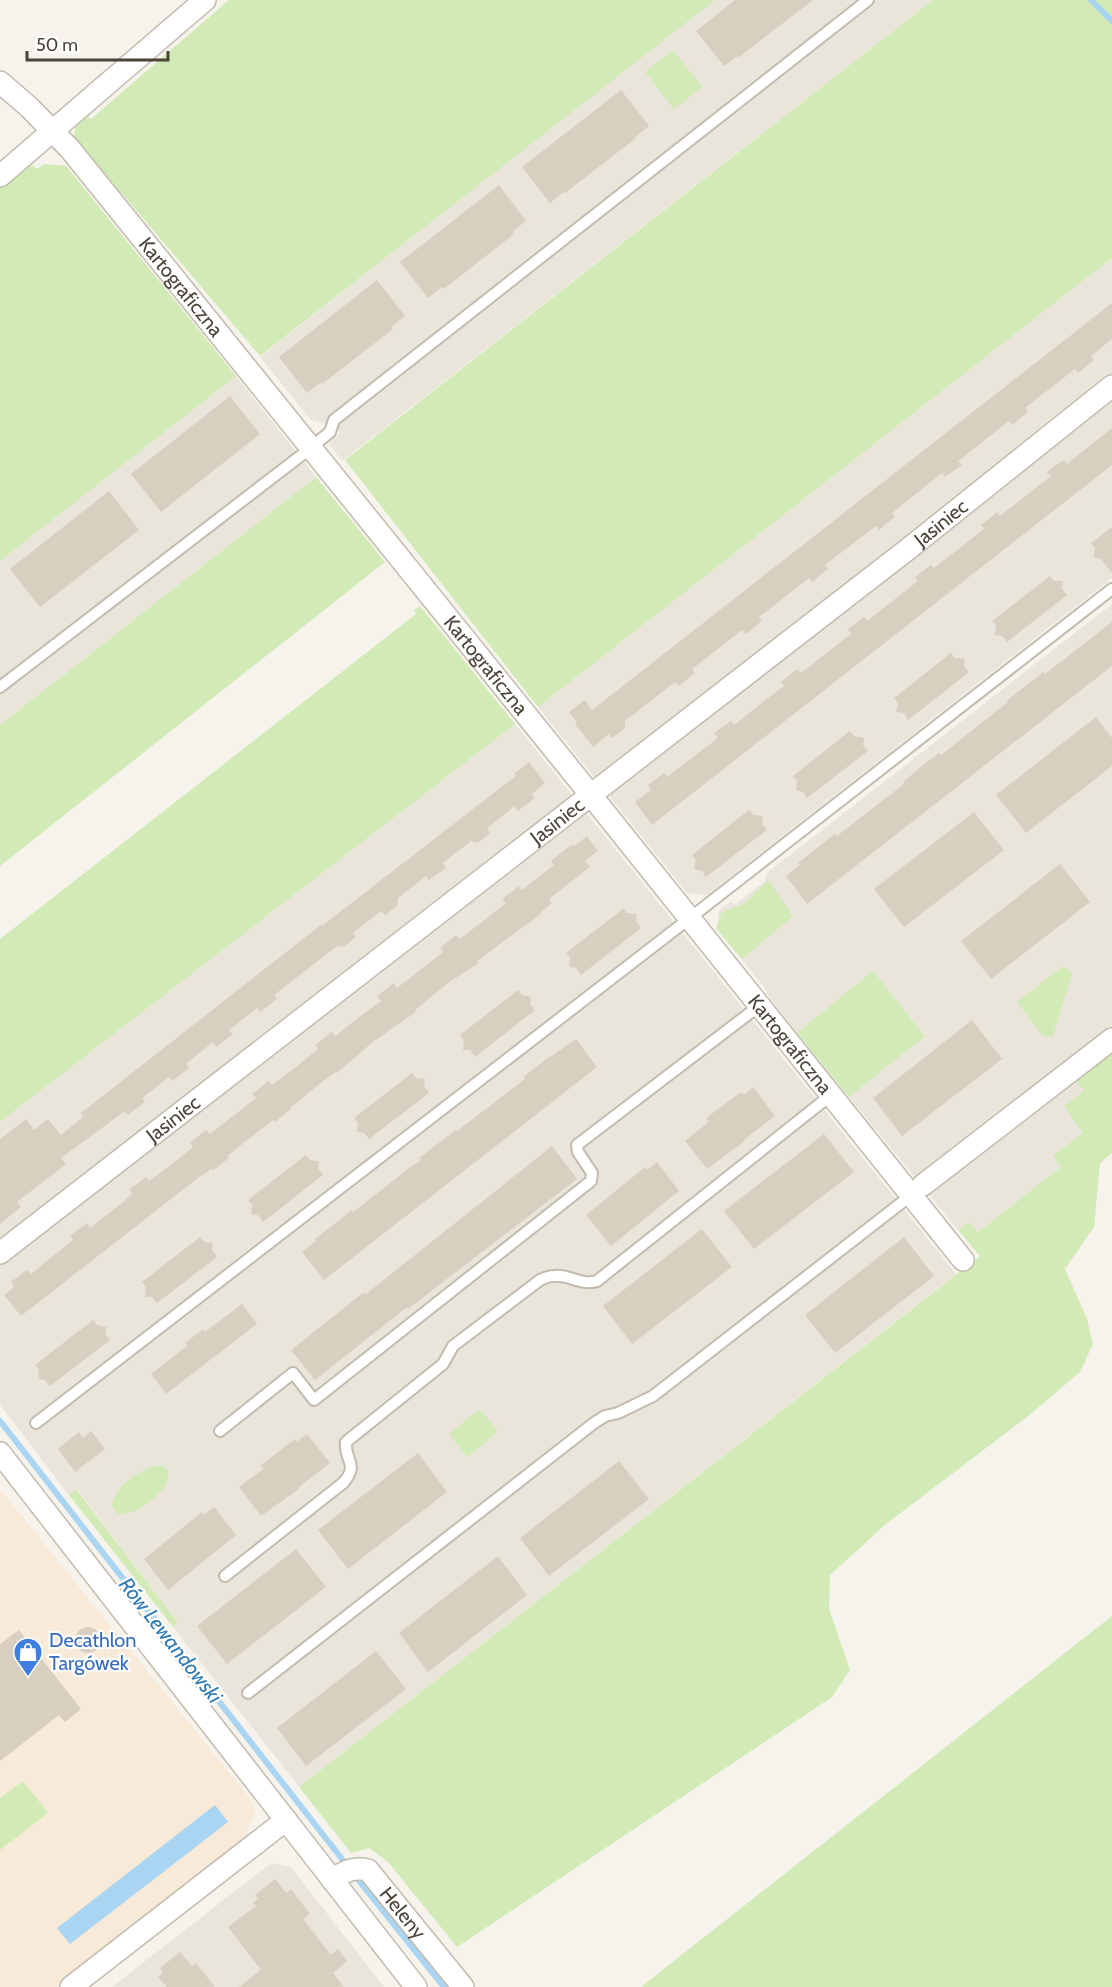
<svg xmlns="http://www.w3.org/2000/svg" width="1112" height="1987" font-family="Cabin,sans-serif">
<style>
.residential{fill:#eae5da}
.commercial{fill:#f7ead8}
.green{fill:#d2eab5}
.water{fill:#a9d4f2}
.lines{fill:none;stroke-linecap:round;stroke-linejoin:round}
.stream{stroke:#a9d4f2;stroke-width:6}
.building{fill:#d8cfc1}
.service-casing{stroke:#c2bbae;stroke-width:14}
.minor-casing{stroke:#c2bbae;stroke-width:24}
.service{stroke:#fff;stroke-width:10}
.minor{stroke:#fff;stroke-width:21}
.labels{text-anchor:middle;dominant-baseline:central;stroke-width:4.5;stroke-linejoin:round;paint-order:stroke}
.street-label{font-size:20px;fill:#4b4439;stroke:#fff}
.shop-label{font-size:20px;fill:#366cbe;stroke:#fff;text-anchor:start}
.water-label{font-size:21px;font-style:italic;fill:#2e7ab2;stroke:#fff}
</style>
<rect width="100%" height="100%" fill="#f6f3ec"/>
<g class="residential">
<path d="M713,0H933L342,461L329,444L341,432L326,424L311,420L260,357Z"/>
<path d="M1112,258V578L707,895L687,893L538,707Z"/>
<path d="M236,376L316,477L0,725V561Z"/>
<path d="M1112,604V1020L1109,1052L1076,1079L1085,1091L1083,1133L1053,1155L1062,1166L978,1232L969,1222L958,1230L849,1097L925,1035L873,972L797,1033L770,999L764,987L717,929L719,911L730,902L736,904L765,881L767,873Z"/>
<path d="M515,724L956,1274L299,1787L173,1627L178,1623L77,1489L69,1495L0,1405V1122Z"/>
<path d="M271,1863L291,1867L384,1987H112Z"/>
</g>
<path class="commercial" d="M0,1489L252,1801L255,1812L247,1830L248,1838L56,1987H0Z"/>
<g class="green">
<path d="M229,0H715L260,356L74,137L75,128L86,114L91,119Z"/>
<path d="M933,0H1112V258L538,707L345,460Z"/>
<path d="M673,50L702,87L674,109L645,72Z"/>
<path d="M28,162L37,169L44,164L66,166L236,376L0,561V188Z"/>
<path d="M316,477L385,562L0,866V725Z"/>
<path d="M420,606L515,724L0,1122V939L416,614L414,610Z"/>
<path d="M768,880L793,916L742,959L716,928L722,912L744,904Z"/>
<path d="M1063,966L1072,974L1053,1036H1043L1017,1002Z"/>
<path d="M873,971L925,1036L849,1097L797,1033Z"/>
<path d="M1112,1050V1153L1100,1163L1094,1227L1065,1269L1087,1319L1093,1344L1080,1372L1027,1417L886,1524L830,1575L829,1609L850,1670L832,1697L457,1947L388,1862L369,1848L351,1853L299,1787L980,1256L958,1230L969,1222L978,1232L1061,1167L1053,1155L1083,1133L1064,1106L1084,1091L1075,1079Z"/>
<path d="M480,1409L498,1432L467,1457L449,1434Z"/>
<path d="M162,1465L169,1471C168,1477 167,1484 163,1489C154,1500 131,1518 116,1513L112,1505C117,1483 141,1468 162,1465Z"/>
<path d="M76,1489L178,1623L173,1627L69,1495Z"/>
<path d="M1112,1616V1987H641Z"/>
<path d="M23,1781L48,1813L0,1850V1798Z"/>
</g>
<path class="water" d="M215,1805L228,1822L70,1944L57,1928Z"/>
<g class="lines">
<g class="stream">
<path d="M1091,0L1112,21"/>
<path d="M0,1421L342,1859"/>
<path d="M356,1877L444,1987"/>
</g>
</g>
<g class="building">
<path d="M735,0H813L739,57L738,56L724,66L696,31Z"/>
<path d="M621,90L649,126L635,137L636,138L565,193L564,192L550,203L522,167Z"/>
<path d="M499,185L526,221L512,232L514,234L444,289L442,287L428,298L400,262Z"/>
<path d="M377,280L405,316L391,327L393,329L322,384L321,382L307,393L279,357Z"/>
<path d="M1112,303V339L1091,356L1094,360L1078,373L1075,369L1025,408L1028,412L1012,425L1009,421L958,461L962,465L945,477L942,473L892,513L895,517L887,523L879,530L876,526L825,565L828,569L812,582L809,578L759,617L762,621L746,634L742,630L692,669L695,673L679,686L675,682L625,721V728L612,738L609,734L593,747L575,724L577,722L569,712L585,700L592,710Z"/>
<path d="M230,396L260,434L161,512L131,474Z"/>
<path d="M1112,428V465L652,825L635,802L651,790L648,785L664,773L667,777L718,738L714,733L731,721L734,725L768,698L784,686L781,682L797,669L801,673L851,634L848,629L864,617L867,621L918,581L915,577L931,565L934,568L984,529L981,525L989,519L997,512L1000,516L1051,476L1047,472L1055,466L1064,460L1067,464Z"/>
<path d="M109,491L139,530L40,607L10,569Z"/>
<path d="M1112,527V573L1101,559L1094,558L1095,548L1091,543Z"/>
<path d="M1050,576L1054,581H1063L1062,589L1067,595L1007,642L1002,636L995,635L996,625L992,621Z"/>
<path d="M1112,622V666L807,904L786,876L800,865L798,863L835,834L837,836L904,784L903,782L923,765L939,753L941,755L1008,702L1007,700L1035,679L1043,672L1045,674Z"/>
<path d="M951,653L955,658L965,659L964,666L969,672L908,720L904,713L896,712L898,703L894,698Z"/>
<path d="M1096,717L1112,738V766L1026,833L996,795Z"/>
<path d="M850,731L854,736L864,738L863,745L868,751L807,798L803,792L796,790L797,781L793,776Z"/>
<path d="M529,762L545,783L532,794L535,798L518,811L515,806L487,828L490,833L478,843L471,841L443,863L446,868L429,880L426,876L398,898V905L385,915L381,911L353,933L356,937L344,947L337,946L274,995L277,999L260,1012L257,1008L229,1030L233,1034L216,1047L213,1042L186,1064L189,1068L172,1081L169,1077L142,1098L145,1102L128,1115L125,1111L61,1158L66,1164L17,1202L21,1207L0,1224V1139L26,1119L34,1130L48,1119L61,1135L83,1117L81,1113L322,924L323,925L464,816L516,776L514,774Z"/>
<path d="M749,810L753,815L763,816L762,824L767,830L706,877L702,871L694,869L696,860L692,855Z"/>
<path d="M974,812L1004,850L904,927L874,889Z"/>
<path d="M587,836L598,851L585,861L590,867L549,899L552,903L540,913L541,914L500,944L477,961L479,963L448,983L415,1010L416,1012L374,1041L337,1073L336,1072L323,1081L290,1108L291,1109L275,1122L273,1120L227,1156L229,1158L212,1171L211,1169L198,1178L21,1316L4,1295L14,1287L11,1282L27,1270L31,1274L73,1240L70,1236L87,1223L90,1228L122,1203L132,1194L129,1190L146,1177L149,1181L171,1165L193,1147L190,1143L206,1130L210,1134L256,1098L252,1094L269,1081L272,1085L296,1067L318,1049L315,1045L332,1032L335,1036L358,1018L381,1001L377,996L394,983L397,988L443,952L440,948L456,935L460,939L506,903L502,899L519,886L522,890L554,865L551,861L572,844L574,846Z"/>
<path d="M1060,864L1090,902L991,979L961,941Z"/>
<path d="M624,908L627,913L637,914L636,921L641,928L581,975L576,968L569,967L570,958L566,953Z"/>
<path d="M518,990L522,995L531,997L530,1004L535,1010L475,1057L470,1050H463L464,1040L460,1035Z"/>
<path d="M972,1020L1002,1059L902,1136L873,1098Z"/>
<path d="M576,1039L597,1067L324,1280L302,1252L316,1241L315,1239L352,1210L353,1212L412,1166L421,1160L419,1158L456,1130L457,1131L525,1079L523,1077L544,1061Z"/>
<path d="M412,1073L416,1078L425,1079L424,1086L429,1093L369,1139L364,1133L357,1132L358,1123L354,1118Z"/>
<path d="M753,1087L775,1116L744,1140L745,1141L707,1169L685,1141L709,1122L706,1118L741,1092L744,1095Z"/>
<path d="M824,1134L854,1172L754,1249L724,1211Z"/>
<path d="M552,1146L577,1179L408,1309L407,1307L315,1380L291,1350L364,1292L366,1294Z"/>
<path d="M306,1155L310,1160L319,1161L318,1168L323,1175L263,1222L258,1215L251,1214L252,1205L248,1200Z"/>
<path d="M657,1162L679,1191L611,1246L586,1215L645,1167L647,1170Z"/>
<path d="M702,1229L732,1267L632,1344L603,1306Z"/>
<path d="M200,1237L204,1242L213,1243L212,1250L217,1257L157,1303L152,1297H145L146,1287L142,1282Z"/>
<path d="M904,1237L934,1276L835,1353L805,1315Z"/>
<path d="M242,1304L257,1324L166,1394L151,1374L187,1346L185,1343L203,1329L205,1332Z"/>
<path d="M93,1320L97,1325L107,1327L105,1334L110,1340L50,1386L45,1380L38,1379L39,1370L35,1365Z"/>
<path d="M91,1431L105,1449L75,1472L58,1449L79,1432L83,1438Z"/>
<path d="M307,1434L330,1463L299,1487L300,1488L261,1516L239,1487L263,1469L261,1465L295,1439L297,1442Z"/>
<path d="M418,1453L447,1492L348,1569L318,1530Z"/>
<path d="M619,1461L649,1499L549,1576L520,1538Z"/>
<path d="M214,1507L236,1535L168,1590L144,1559L202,1512L204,1514Z"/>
<path d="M296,1549L326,1587L227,1664L197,1626Z"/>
<path d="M498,1556L527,1595L428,1672L399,1633Z"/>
<circle cx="88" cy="1640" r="13"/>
<path d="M19,1630L81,1709L65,1722L59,1715L0,1761V1644Z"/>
<path d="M376,1651L406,1689L306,1766L277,1728Z"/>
<path d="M275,1879L286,1893L291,1889L310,1914L303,1919L331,1955L338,1949L347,1961L333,1973L344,1987H239L261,1970L228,1927L256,1906L253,1903L258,1899L255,1895Z"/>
<path d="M180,1952L192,1966L196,1963L215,1987H167L158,1977L163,1973L160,1968Z"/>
</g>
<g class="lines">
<g class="service-casing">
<g id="service">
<path d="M0,687L303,454L330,432L334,420L868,0"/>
<path d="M36,1423L681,925L1112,589"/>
<path d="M220,1431L293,1373L314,1400L591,1181L592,1173L578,1152L577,1145L759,1006"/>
<path d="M225,1576L343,1483C360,1464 344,1461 346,1442L443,1364L453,1346L540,1280C544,1278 549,1276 554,1276C569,1274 581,1286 597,1281L831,1095"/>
<path d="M248,1693L594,1423L605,1416L618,1413L653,1396L914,1193"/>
</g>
</g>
<g class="minor-casing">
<g id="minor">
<path id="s1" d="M0,82L30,108L70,149L590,794L963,1260"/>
<path d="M0,176L205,0"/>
<path d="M923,1185L1112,1039"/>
<path id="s2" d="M0,1253L912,546L1112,386"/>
<path d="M0,1453L416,1987"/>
<path id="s3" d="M332,1880C344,1871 354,1867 368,1870L463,1987"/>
<path d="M71,1987L286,1820"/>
</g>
</g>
<use href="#service" class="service"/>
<use href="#minor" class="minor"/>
</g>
<defs>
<g id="shop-pin" transform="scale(1.5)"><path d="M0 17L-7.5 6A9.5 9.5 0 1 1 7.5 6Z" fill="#3f7fe0" stroke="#fff"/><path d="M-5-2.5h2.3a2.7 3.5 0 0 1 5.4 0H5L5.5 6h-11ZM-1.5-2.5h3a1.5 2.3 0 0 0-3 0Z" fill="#fff"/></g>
</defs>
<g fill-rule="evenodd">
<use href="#shop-pin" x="28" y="1652"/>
</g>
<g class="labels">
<g class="street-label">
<text stroke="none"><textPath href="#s1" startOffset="274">Kartograficzna</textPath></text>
<text stroke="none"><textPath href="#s2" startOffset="1191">Jasiniec</textPath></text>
<text stroke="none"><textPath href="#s1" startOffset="760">Kartograficzna</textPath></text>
<text stroke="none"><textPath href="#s2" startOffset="705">Jasiniec</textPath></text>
<text stroke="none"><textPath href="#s1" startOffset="1246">Kartograficzna</textPath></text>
<text stroke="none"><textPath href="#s2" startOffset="219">Jasiniec</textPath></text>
<text stroke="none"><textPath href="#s3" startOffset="94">Heleny</textPath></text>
</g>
<g class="shop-label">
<text x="49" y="1640">Decathlon<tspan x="49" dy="23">Targówek</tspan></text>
</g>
<g class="water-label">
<text transform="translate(171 1640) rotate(52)">Rów Lewandowski</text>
</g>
</g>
<path d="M27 51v9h141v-9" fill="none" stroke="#4b4439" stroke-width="3"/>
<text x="36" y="51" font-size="18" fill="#4b4439" stroke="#ffffff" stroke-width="4.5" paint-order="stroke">50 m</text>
</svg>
